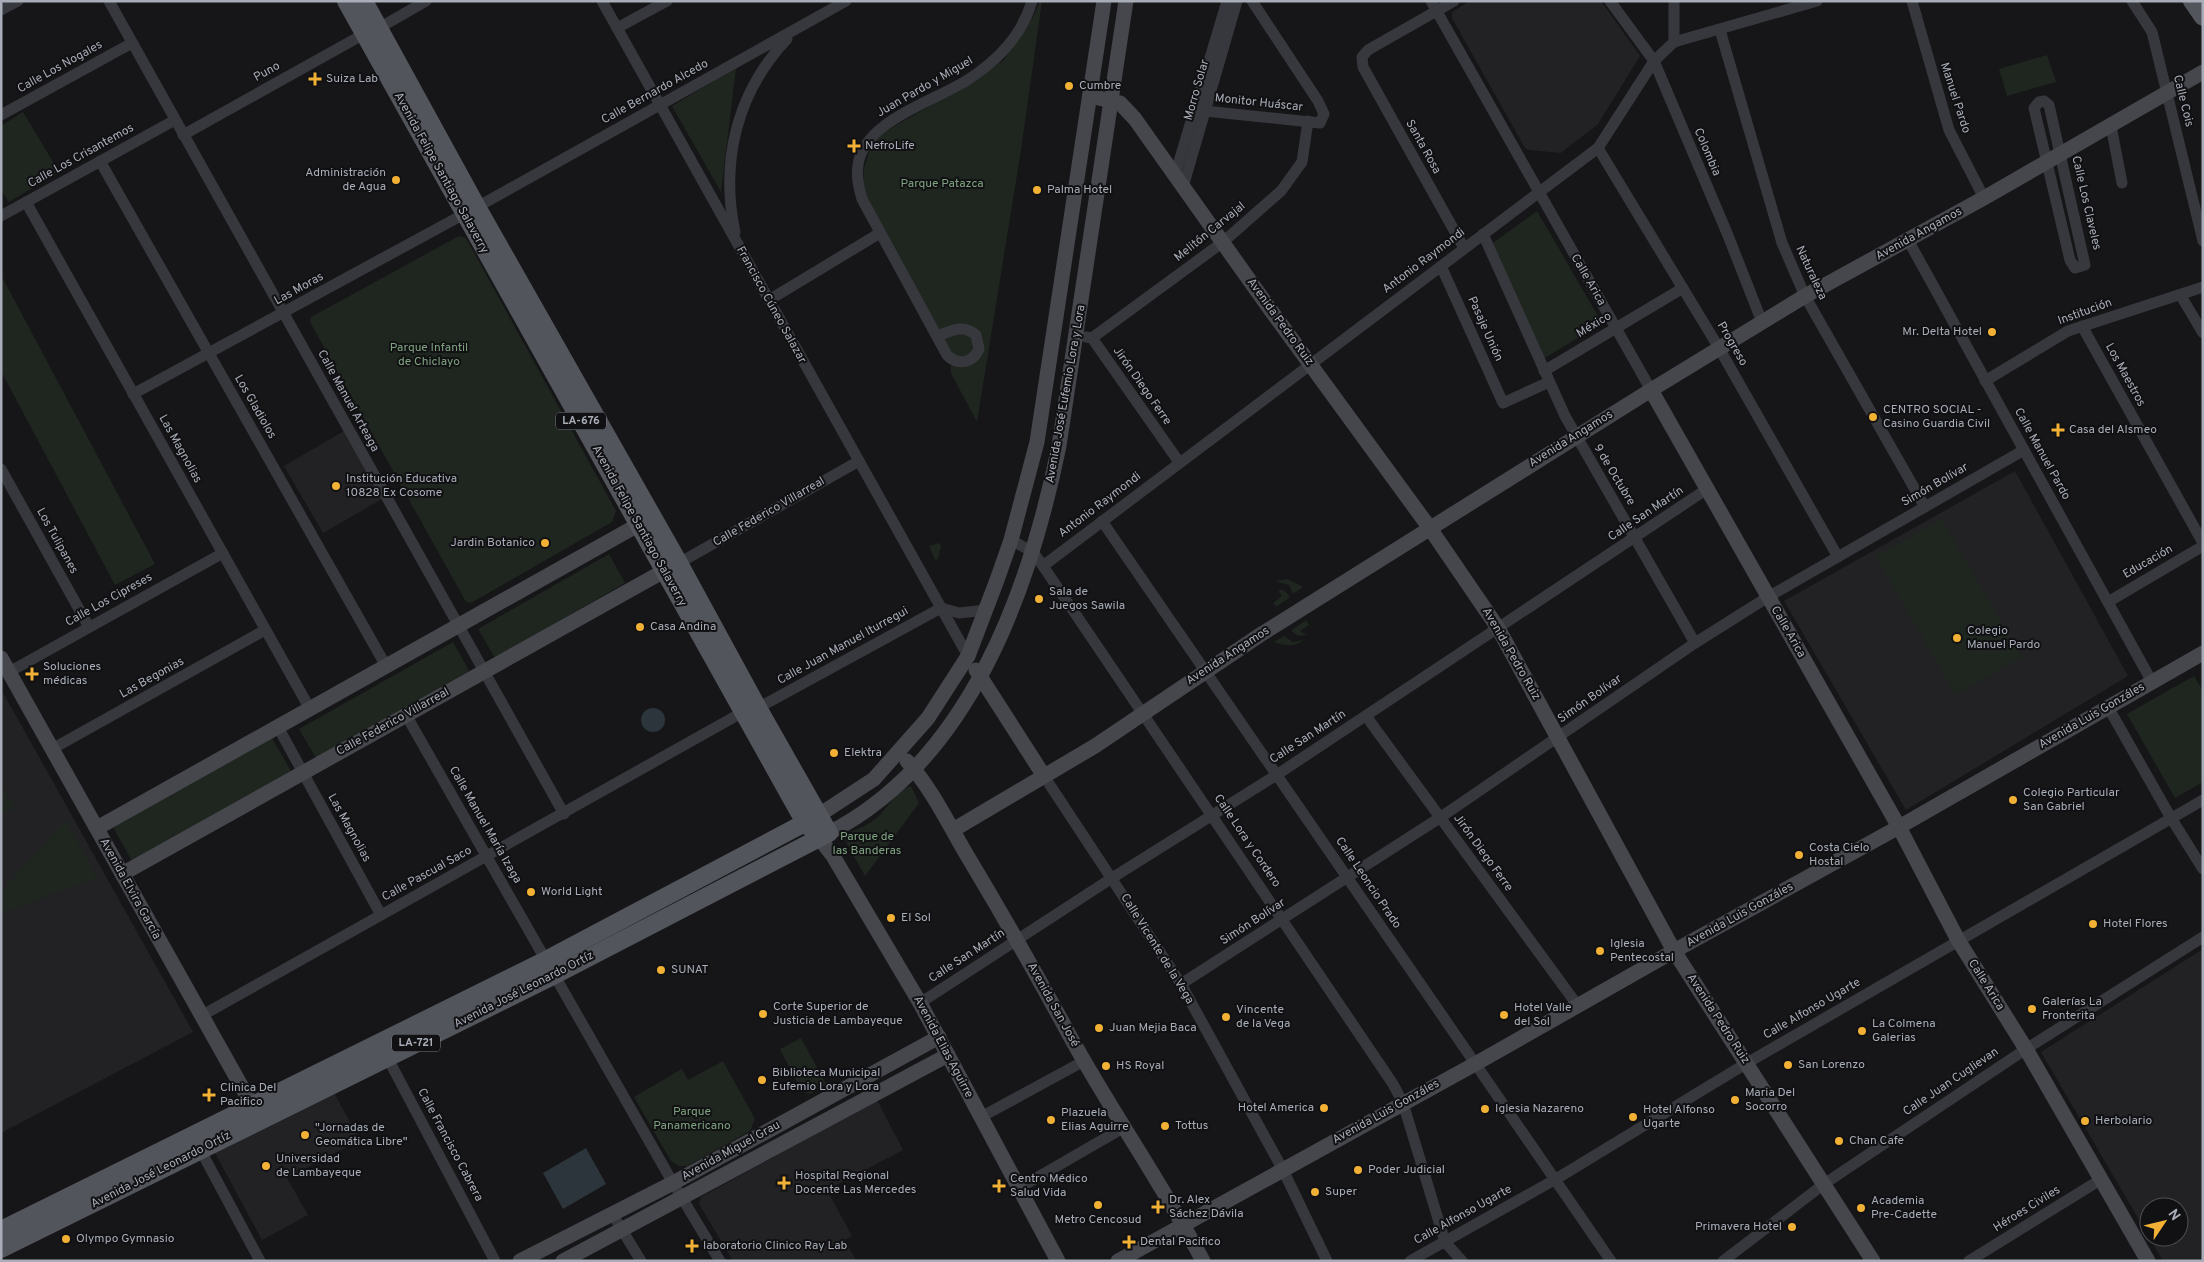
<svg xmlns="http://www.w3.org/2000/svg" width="2204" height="1262" font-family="Overpass,sans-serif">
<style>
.built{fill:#222225}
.green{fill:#1e261f}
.water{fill:#2c353c}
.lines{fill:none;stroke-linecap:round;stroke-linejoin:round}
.street{stroke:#37383d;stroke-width:11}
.secondary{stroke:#45474d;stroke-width:15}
.primary{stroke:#53555c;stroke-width:18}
.poi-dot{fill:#f2b134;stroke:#111113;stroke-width:2}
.labels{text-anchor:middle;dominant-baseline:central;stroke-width:4;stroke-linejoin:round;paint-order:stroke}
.shield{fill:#111113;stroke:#7b7e86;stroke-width:1}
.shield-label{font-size:11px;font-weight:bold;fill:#a8adb8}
.street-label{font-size:12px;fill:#a8adb8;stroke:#111113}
.poi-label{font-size:12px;fill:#a8adb8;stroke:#111113;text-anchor:start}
.park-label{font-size:12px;fill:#7fa381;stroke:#111113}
</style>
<rect width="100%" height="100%" fill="#161618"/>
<g class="built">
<path d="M1470,1H1601L1640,56L1598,124L1561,153L1529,150L1525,148L1452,18V12Z"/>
<path d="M344,431L382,499L323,533L284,466Z"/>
<path d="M2015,471L2128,676L1906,810L1784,601Z"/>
<path d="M1,689L193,1032L1,1133Z"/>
<path d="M2203,949V1261H2163L2149,1237H2179V1207H2149V1237L2041,1052Z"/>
<path d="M333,1091L360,1140L287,1178L308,1215L262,1240L215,1153Z"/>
<path d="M877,1100L903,1150L827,1190L852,1236L844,1240L857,1261H733L699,1204L701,1197Z"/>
</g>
<g class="green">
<path d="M1040,1H1042L1021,150L977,422L951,373L950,350L868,203L863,183L864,168L870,149L881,134L968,84L1003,61L1034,15Z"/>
<path d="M2047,55L2056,82L2007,96L1999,69Z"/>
<path d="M736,68L721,192L672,106Z"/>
<path d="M23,112L59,172L9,202L1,190V126Z"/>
<path d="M1537,211L1602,323L1545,358L1542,355L1493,243Z"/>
<path d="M459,236L466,238L616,511L612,522L471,603L466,602L310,322L311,317Z"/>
<path d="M1,275L155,564L115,585L1,371Z"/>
<path d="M1941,519L2022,657L1956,695L1876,557Z"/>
<path d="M939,543L941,546L938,559L935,560L929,546Z"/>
<path d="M609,554L625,583L495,658L478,629Z"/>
<path d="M1287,579L1303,587L1293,594L1289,585L1275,581Z"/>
<path d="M1278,590H1283L1289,595V598L1276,607L1273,603L1282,596Z"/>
<path d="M1306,620L1309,625L1300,631L1307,635L1298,636L1292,632V630Z"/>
<path d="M1284,636L1293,642L1304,640C1295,647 1285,646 1274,642Z"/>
<path d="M453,642L469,671L316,758L299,729Z"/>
<path d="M2194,676L2203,691V782L2175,798L2127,714Z"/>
<path d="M272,738L291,771L132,861L113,827Z"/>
<path d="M1,785L15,807L1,816Z"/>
<path d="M911,786L919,803L865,876L845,840L847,833C859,829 870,824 879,816C890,805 895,791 911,786Z"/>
<path d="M66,820L97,878L1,913V892Z"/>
<path d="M801,1038L826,1084L810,1094L802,1092L780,1049Z"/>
<path d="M723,1061L755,1119L750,1131L687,1166H679L671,1161L634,1097L682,1069L688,1080Z"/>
</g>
<g class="water">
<circle cx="653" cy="720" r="12"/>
<path d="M586,1148L606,1184L563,1209L543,1173Z"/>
</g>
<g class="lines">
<g class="street">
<path d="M109,1L564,814"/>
<path d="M602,1L968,656"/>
<path d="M1431,1L1651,390"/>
<path d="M1454,1L1368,50L1362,57L1363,67L1464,248"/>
<path d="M1610,1L1654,61L1727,233L1762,322"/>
<path d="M1912,1L1949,130L1984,198"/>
<path d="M2132,1L2152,32L2203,241"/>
<path d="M1,10L18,1"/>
<path d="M379,28L426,1"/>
<path d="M617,28L667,1"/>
<path d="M1720,30L1782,243L1805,296L1925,507"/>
<path d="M1674,42V1"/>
<path d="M2044,101L2049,105L2085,265L2075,268L2070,260L2034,108L2039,102Z"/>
<path d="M1195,110L1320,123L1324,114L1318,101L1252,1"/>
<path d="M1,115L132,43"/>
<path d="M2111,126L2122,183"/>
<path d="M183,135L364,34"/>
<path d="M1598,148L1719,348L1838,557"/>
<path d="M100,161L386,666"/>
<path d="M1175,175L1227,1"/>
<path d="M1183,187L1237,1"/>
<path d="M26,202L310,709"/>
<path d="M1,216L175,120"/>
<path d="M735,232C720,161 737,92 787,39"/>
<path d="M1483,234L1565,416L1695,643"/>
<path d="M1908,240L2152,682"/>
<path d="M1441,266L1503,403L1549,382"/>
<path d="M2181,296L2203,333"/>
<path d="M769,300L880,233"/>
<path d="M2082,326L2203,543"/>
<path d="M938,336C952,330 964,324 976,335L979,349C973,363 958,366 947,355L862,199C859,188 856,177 858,165C864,120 936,101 969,79C998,60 1022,36 1032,1"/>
<path d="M1086,337L1092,338L1179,462"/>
<path d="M1092,338L1223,242L1281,191L1302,162L1308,121"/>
<path d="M1544,371L1683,288"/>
<path d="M1985,381L2068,331L2203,287"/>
<path d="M133,394L477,207L846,1"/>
<path d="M1,469L89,627"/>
<path d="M1102,521L1611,1261"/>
<path d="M1011,540L1033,552L1043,566L1393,1084L1403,1103L1445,1242L1462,1261"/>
<path d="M679,563L859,461"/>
<path d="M1043,566L1598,148L1654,61L1674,42L1817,1"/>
<path d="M2108,602L2203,546"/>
<path d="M941,608L959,613L986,610"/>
<path d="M9,672L223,553"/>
<path d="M2108,707L2171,818L2203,869"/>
<path d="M758,708L941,608"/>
<path d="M406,715L673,1183L720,1261"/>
<path d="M1366,716L1578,1006"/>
<path d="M278,727L381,915"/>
<path d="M52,749L265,630"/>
<path d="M1044,776L1181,984L1283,1170L1327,1261"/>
<path d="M1181,984L1441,817L1695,643L1768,597L2024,450"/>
<path d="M920,1003L1112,878L1278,774L1707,489"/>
<path d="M201,1016L743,712"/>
<path d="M385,1053L495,1261"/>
<path d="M981,1117L1084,1061"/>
<path d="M201,1151L260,1261"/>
<path d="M1019,1188L1123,1128"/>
<path d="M613,1215L641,1261"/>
<path d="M1410,1261L1556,1179L1747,1063L2203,800"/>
<path d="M1723,1261L1824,1184L2026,1049L2203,937"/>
<path d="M1969,1261L2100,1180"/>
</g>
<g class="secondary">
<path d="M1090,96L1120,103L1135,119L1267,305L1429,527L1498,628L1674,951L1873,1261"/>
<path d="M1651,390L1899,827L1958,940L2026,1049L2148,1261"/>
<path d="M1,658L257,1114"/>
<path d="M976,670L1044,776"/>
<path d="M907,761C932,789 949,825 968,857C1004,917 1038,977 1071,1038C1113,1114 1163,1185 1203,1261"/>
<path d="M819,815L874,779L928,718L968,656L997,580L1011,540L1037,442L1104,1"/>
<path d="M97,828L638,525"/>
<path d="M953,830L1095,746L1260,635L1651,390L1805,296L1984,198L2203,72"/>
<path d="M829,833C969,761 1029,592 1059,446L1126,1"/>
<path d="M819,838L833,856L920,1003L1058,1261"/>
<path d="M122,874L664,571"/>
<path d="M520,1261L673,1183L939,1037"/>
<path d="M563,1261L948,1055"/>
<path d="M1118,1261L1475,1064L1674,951L1899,827L2203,653"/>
</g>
<g class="primary">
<path d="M346,1L799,812L805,822L819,838"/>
<path d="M2192,1L2203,17"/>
<path d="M1,1230L546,960L814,818"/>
<path d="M1,1249L555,975L829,833L758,708L679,563L477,207L364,1"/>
</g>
</g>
<g class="poi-dot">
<path d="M312.5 71.5h5v5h5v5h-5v5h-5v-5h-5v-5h5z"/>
<circle cx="1069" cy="86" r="5"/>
<path d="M851.5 138.5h5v5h5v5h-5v5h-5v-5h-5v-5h5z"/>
<circle cx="396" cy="180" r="5"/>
<circle cx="1037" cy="190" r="5"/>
<circle cx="1992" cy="332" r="5"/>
<circle cx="1873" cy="417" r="5"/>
<path d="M2055.5 422.5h5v5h5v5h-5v5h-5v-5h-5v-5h5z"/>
<circle cx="336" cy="486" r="5"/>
<circle cx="545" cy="543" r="5"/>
<circle cx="1039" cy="599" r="5"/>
<circle cx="640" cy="627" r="5"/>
<circle cx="1957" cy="638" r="5"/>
<path d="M29.5 666.5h5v5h5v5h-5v5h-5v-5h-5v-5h5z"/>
<circle cx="834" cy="753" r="5"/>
<circle cx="2013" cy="800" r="5"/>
<circle cx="1799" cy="855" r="5"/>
<circle cx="531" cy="892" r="5"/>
<circle cx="891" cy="918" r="5"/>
<circle cx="2093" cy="924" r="5"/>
<circle cx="1600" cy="951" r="5"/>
<circle cx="661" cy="970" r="5"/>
<circle cx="2032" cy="1009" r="5"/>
<circle cx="763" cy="1014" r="5"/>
<circle cx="1504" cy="1015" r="5"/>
<circle cx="1226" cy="1017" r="5"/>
<circle cx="1099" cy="1028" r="5"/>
<circle cx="1862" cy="1031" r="5"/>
<circle cx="1788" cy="1065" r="5"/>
<circle cx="1106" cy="1066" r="5"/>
<circle cx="762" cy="1080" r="5"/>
<path d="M206.5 1087.5h5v5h5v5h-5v5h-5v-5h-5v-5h5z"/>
<circle cx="1735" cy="1100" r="5"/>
<circle cx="1324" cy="1108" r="5"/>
<circle cx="1485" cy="1109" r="5"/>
<circle cx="1633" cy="1117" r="5"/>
<circle cx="1051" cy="1120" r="5"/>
<circle cx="2085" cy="1121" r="5"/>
<circle cx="1165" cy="1126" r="5"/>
<circle cx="305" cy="1135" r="5"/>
<circle cx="1839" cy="1141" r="5"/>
<circle cx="266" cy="1166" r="5"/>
<circle cx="1358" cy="1170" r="5"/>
<path d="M781.5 1175.5h5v5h5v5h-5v5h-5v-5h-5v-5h5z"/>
<path d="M996.5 1178.5h5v5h5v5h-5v5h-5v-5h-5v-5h5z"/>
<circle cx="1315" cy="1192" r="5"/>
<circle cx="1098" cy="1205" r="5"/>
<path d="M1155.5 1199.5h5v5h5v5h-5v5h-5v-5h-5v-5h5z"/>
<circle cx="1861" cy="1208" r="5"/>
<circle cx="1792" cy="1227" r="5"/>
<circle cx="66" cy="1239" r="5"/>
<path d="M1126.5 1234.5h5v5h5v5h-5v5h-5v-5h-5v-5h5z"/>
<path d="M689.5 1238.5h5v5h5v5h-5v5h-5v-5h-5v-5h5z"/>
</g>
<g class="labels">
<g class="shield">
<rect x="556" y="412.5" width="50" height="17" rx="4"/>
<rect x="392" y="1034.5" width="48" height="17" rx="4"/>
</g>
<g class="shield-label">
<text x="581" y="421">LA-676</text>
<text x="416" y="1043">LA-721</text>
</g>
<g class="street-label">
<text transform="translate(60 67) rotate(-29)">Calle Los Nogales</text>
<text transform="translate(267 72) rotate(-29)">Puno</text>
<text transform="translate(925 87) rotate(-30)">Juan Pardo y Miguel</text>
<text transform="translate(1197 90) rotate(-74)">Morro Solar</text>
<text transform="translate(655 92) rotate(-29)">Calle Bernardo Alcedo</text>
<text transform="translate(1955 98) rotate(72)">Manuel Pardo</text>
<text transform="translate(2183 101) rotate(76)">Calle Cois</text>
<text transform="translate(1259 103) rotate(6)">Monitor Huáscar</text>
<text transform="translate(1423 147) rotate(61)">Santa Rosa</text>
<text transform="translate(1707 152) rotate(67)">Colombia</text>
<text transform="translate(81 156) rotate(-29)">Calle Los Crisantemos</text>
<text transform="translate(441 173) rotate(61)">Avenida Felipe Santiago Salaverry</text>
<text transform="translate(2086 203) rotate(77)">Calle Los Claveles</text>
<text transform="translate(1210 232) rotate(-39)">Melitón Carvajal</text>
<text transform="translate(1919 234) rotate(-29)">Avenida Angamos</text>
<text transform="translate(1424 261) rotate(-37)">Antonio Raymondi</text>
<text transform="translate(1811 273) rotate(65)">Naturaleza</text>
<text transform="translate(1588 280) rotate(60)">Calle Arica</text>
<text transform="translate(299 289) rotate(-29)">Las Moras</text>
<text transform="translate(771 305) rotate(61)">Francisco Cúneo Salazar</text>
<text transform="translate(2085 312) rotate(-20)">Institución</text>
<text transform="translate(1280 322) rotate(54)">Avenida Pedro Ruiz</text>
<text transform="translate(1594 325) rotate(-31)">México</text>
<text transform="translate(1485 329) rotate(66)">Pasaje Unión</text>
<text transform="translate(1732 344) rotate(60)">Progreso</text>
<text transform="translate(2125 375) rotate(61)">Los Maestros</text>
<text transform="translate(1142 386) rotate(55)">Jirón Diego Ferre</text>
<text transform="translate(1066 394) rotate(-80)">Avenida José Eufemio Lora y Lora</text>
<text transform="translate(348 401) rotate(61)">Calle Manuel Arteaga</text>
<text transform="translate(255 407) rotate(60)">Los Gladiolos</text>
<text transform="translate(1571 439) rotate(-32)">Avenida Angamos</text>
<text transform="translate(180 449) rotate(61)">Las Magnolias</text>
<text transform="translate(2042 454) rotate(61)">Calle Manuel Pardo</text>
<text transform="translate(1614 475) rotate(59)">9 de Octubre</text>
<text transform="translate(1935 485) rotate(-30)">Simón Bolívar</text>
<text transform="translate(1100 505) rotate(-37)">Antonio Raymondi</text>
<text transform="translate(769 512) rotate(-30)">Calle Federico Villarreal</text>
<text transform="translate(1646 514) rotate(-34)">Calle San Martín</text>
<text transform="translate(639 526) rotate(61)">Avenida Felipe Santiago Salaverry</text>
<text transform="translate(57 541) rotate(61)">Los Tulipanes</text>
<text transform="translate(2148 562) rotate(-30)">Educación</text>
<text transform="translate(109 600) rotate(-29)">Calle Los Cipreses</text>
<text transform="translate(1788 632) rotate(60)">Calle Arica</text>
<text transform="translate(843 646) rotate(-29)">Calle Juan Manuel Iturregui</text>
<text transform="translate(1511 654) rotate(60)">Avenida Pedro Ruiz</text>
<text transform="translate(1228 656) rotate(-33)">Avenida Angamos</text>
<text transform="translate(152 678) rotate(-29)">Las Begonias</text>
<text transform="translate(1590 699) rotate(-35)">Simón Bolívar</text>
<text transform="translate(2092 716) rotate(-30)">Avenida Luis Gonzáles</text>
<text transform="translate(393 722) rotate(-29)">Calle Federico Villarreal</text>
<text transform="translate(1308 737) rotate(-33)">Calle San Martín</text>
<text transform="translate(485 825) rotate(60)">Calle Manuel María Izaga</text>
<text transform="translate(349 828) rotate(61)">Las Magnolias</text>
<text transform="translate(1247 841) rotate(56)">Calle Lora y Cordero</text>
<text transform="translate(1483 853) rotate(54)">Jirón Diego Ferre</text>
<text transform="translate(427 874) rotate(-29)">Calle Pascual Saco</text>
<text transform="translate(1368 883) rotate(56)">Calle Leoncio Prado</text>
<text transform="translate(130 889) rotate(61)">Avenida Elvira García</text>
<text transform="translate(1740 915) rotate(-29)">Avenida Luis Gonzáles</text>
<text transform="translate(1253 922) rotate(-33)">Simón Bolívar</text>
<text transform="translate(1157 949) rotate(58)">Calle Vicente de la Vega</text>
<text transform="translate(967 956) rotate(-33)">Calle San Martín</text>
<text transform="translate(1986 985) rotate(58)">Calle Arica</text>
<text transform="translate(524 990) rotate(-27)">Avenida José Leonardo Ortíz</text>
<text transform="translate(1053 1005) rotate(61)">Avenida San José</text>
<text transform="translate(1812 1009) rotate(-30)">Calle Alfonso Ugarte</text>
<text transform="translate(1718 1019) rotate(57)">Avenida Pedro Ruiz</text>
<text transform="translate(943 1047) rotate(62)">Avenida Elias Aguirre</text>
<text transform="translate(1951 1082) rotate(-34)">Calle Juan Cuglievan</text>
<text transform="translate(1386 1112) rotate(-29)">Avenida Luis Gonzáles</text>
<text transform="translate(450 1145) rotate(62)">Calle Francisco Cabrera</text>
<text transform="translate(731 1151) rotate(-29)">Avenida Miguel Grau</text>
<text transform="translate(161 1170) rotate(-27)">Avenida José Leonardo Ortíz</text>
<text transform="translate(2027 1209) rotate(-32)">Héroes Civiles</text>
<text transform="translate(1463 1215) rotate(-29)">Calle Alfonso Ugarte</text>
</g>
<g class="poi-label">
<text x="326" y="79">Suiza Lab</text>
<text x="1079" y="86">Cumbre</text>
<text x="865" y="146">NefroLife</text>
<text x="386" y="173" text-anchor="end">Administración<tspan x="386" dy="14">de Agua</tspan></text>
<text x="1047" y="190">Palma Hotel</text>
<text x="1982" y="332" text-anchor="end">Mr. Delta Hotel</text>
<text x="1883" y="410">CENTRO SOCIAL -<tspan x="1883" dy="14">Casino Guardia Civil</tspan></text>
<text x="2069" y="430">Casa del Alsmeo</text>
<text x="346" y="479">Institución Educativa<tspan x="346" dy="14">10828 Ex Cosome</tspan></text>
<text x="535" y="543" text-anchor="end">Jardin Botanico</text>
<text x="1049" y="592">Sala de<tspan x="1049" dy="14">Juegos Sawila</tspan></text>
<text x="650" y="627">Casa Andina</text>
<text x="1967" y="631">Colegio<tspan x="1967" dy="14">Manuel Pardo</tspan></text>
<text x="43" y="667">Soluciones<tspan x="43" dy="14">médicas</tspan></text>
<text x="844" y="753">Elektra</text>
<text x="2023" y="793">Colegio Particular<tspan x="2023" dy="14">San Gabriel</tspan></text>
<text x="1809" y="848">Costa Cielo<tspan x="1809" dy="14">Hostal</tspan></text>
<text x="541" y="892">World Light</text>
<text x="901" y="918">El Sol</text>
<text x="2103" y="924">Hotel Flores</text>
<text x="1610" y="944">Iglesia<tspan x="1610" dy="14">Pentecostal</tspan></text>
<text x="671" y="970">SUNAT</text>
<text x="2042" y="1002">Galerías La<tspan x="2042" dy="14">Fronterita</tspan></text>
<text x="773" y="1007">Corte Superior de<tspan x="773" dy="14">Justicia de Lambayeque</tspan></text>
<text x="1514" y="1008">Hotel Valle<tspan x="1514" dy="14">del Sol</tspan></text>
<text x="1236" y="1010">Vincente<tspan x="1236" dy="14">de la Vega</tspan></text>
<text x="1872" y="1024">La Colmena<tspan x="1872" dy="14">Galerias</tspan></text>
<text x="1109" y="1028">Juan Mejia Baca</text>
<text x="1798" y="1065">San Lorenzo</text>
<text x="1116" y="1066">HS Royal</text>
<text x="772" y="1073">Biblioteca Municipal<tspan x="772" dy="14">Eufemio Lora y Lora</tspan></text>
<text x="220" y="1088">Clinica Del<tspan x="220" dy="14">Pacifico</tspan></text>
<text x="1745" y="1093">Maria Del<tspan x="1745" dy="14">Socorro</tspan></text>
<text x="1314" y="1108" text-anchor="end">Hotel America</text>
<text x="1495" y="1109">Iglesia Nazareno</text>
<text x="1643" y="1110">Hotel Alfonso<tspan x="1643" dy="14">Ugarte</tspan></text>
<text x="1061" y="1113">Plazuela<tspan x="1061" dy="14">Elias Aguirre</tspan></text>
<text x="2095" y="1121">Herbolario</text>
<text x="1175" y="1126">Tottus</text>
<text x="315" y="1128">"Jornadas de<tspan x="315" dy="14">Geomática Libre"</tspan></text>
<text x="1849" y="1141">Chan Cafe</text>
<text x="276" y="1159">Universidad<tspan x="276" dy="14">de Lambayeque</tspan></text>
<text x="1368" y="1170">Poder Judicial</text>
<text x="795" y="1176">Hospital Regional<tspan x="795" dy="14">Docente Las Mercedes</tspan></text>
<text x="1010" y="1179">Centro Médico<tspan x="1010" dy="14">Salud Vida</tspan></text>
<text x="1325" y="1192">Super</text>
<text x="1169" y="1200">Dr. Alex<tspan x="1169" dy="14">Sáchez Dávila</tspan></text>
<text x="1871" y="1201">Academia<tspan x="1871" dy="14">Pre-Cadette</tspan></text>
<text x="1098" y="1220" text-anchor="middle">Metro Cencosud</text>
<text x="1782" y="1227" text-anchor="end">Primavera Hotel</text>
<text x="76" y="1239">Olympo Gymnasio</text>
<text x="1140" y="1242">Dental Pacifico</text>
<text x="703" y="1246">laboratorio Clinico Ray Lab</text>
</g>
<g class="park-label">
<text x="942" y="184">Parque Patazca</text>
<text x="429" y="348">Parque Infantil<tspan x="429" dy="14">de Chiclayo</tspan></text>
<text x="867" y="837">Parque de<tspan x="867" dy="14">las Banderas</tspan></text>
<text x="692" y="1112">Parque<tspan x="692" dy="14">Panamericano</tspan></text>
</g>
</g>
<rect width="2204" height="1262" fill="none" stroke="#a8adb8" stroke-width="5"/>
<g transform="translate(2164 1222) rotate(55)"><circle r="24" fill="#111113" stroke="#4d4f55"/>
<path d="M0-4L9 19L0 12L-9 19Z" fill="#f2b134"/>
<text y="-8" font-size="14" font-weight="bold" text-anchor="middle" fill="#a8adb8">N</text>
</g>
</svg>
